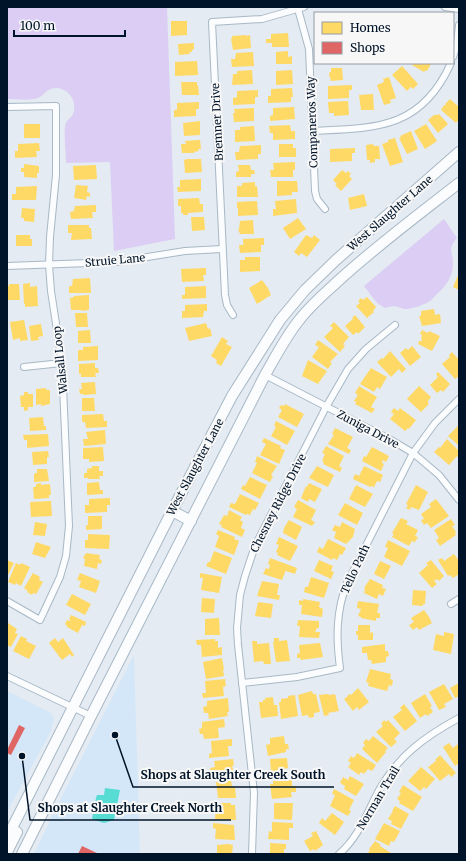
<svg xmlns="http://www.w3.org/2000/svg" width="466" height="861" font-family="Merriweather,serif">
<style>
.built{fill:#d4e7f9}
.green{fill:#dbcdf4}
.water{fill:#56dcd3}
.homes{fill:#ffd966}
.shops{fill:#e06666}
.lines{fill:none;stroke-linecap:round;stroke-linejoin:round}
.street-casing{stroke:#a8b8c6;stroke-width:8}
.primary-casing{stroke:#a8b8c6;stroke-width:12}
.street{stroke:#fbfcfd;stroke-width:6}
.primary{stroke:#fbfcfd;stroke-width:10}
.labels{text-anchor:middle;dominant-baseline:central;stroke-width:4;stroke-linejoin:round;paint-order:stroke}
.street-label{font-size:11px;fill:#001429;stroke:#f7f7f7}
.leader{fill:none;stroke:#001429;stroke-width:1.5}
.callout-dot{fill:#001429;stroke:#f7f7f7;stroke-width:1.5}
.callout-label{font-size:12px;text-anchor:middle;font-weight:bold;fill:#001429;stroke:#f7f7f7;stroke-width:4;stroke-linejoin:round;paint-order:stroke}
</style>
<rect width="100%" height="100%" fill="#e4ebf2"/>
<g class="built">
<path d="M134,655L140,854H34L56,808Z"/>
<path d="M7,691L51,713L54,719L51,731L7,812Z"/>
</g>
<g class="green">
<path d="M7,7H167L175,239L114,251L110,162L66,163C66,151 64,138 65,126C66,121 69,119 72,116C79,104 70,89 57,88C46,88 45,95 38,98C31,101 15,99 7,99Z"/>
<path d="M444,219L457,238C447,249 453,252 453,263C453,277 446,286 436,295C433,298 429,303 424,304C420,306 411,309 406,309C396,308 397,304 385,308L377,303L364,286Z"/>
</g>
<path class="water" d="M105,788L120,790L114,820L104,823L92,819L96,798L97,795H104Z"/>
<g class="homes">
<path d="M171,21H187V35L171,36Z"/>
<path d="M288,33L289,47H272V43H266V39H271V34Z"/>
<path d="M246,35V36L250,35L251,48L233,50L231,39L232,38V36Z"/>
<path d="M194,43V49L192,50V52H189L190,54L179,55L178,44Z"/>
<path d="M288,51V57L292,56V64H276V52Z"/>
<path d="M253,52L254,66L232,67L231,59H235L236,53Z"/>
<path d="M197,61L198,75L175,76V62Z"/>
<path d="M413,63H429L431,64L427,71L426,70L424,72L412,65Z"/>
<path d="M402,66L418,84L413,89L411,87L407,91L392,75Z"/>
<path d="M331,68H342L343,80L331,81L329,74V73L331,72Z"/>
<path d="M252,70L253,84L232,85L233,74H237V71Z"/>
<path d="M292,70L293,84L276,85V71Z"/>
<path d="M389,77L396,98L390,100L391,103L384,105L377,85L384,82L383,79Z"/>
<path d="M181,82H197V85H198L199,95H182Z"/>
<path d="M352,85V90H349V98L328,99V86Z"/>
<path d="M292,88L293,97H291V102L268,103V96H271V89Z"/>
<path d="M258,90V97H255V104L233,105V98L237,97V91Z"/>
<path d="M373,94L374,110H361L359,95Z"/>
<path d="M450,99L459,107V119L456,123L441,110L444,105L446,106L445,104Z"/>
<path d="M348,101L349,115L334,116V113H329L328,102Z"/>
<path d="M199,102V109H196V116L174,117V110H177V103Z"/>
<path d="M294,107L295,119L270,121V116L273,115V108Z"/>
<path d="M254,108V121L234,122L233,113H235L234,109Z"/>
<path d="M439,114L448,124L438,133L428,120L434,115H437Z"/>
<path d="M200,121V135L184,136L183,123Z"/>
<rect x="24" y="124" width="16" height="14"/>
<path d="M426,124L437,141L425,149L414,131Z"/>
<path d="M290,125L291,131H295V139L273,140V133H270L269,126Z"/>
<path d="M254,126L255,141L235,142V130H240V127Z"/>
<path d="M411,131L418,149L407,154L399,138H401L400,136Z"/>
<path d="M395,138L403,162L390,166L382,144L388,142V140Z"/>
<path d="M197,140H200L201,149H198L199,151L194,152V153H182L181,144H186L185,141Z"/>
<path d="M39,143L40,151H36L37,157L15,158V151H18V144Z"/>
<path d="M279,144H293V148H296V157H279Z"/>
<path d="M373,144L374,146H379L380,159H375V162L370,163V160H367L366,145Z"/>
<path d="M261,145V154H258V159L236,160L235,152H239L240,146Z"/>
<path d="M355,148V153H352V161L330,162V149Z"/>
<path d="M187,159H201L202,172L185,173L184,160Z"/>
<path d="M295,162V170H293V177H271L270,170H274L273,163Z"/>
<path d="M24,164L39,166V173H37V178L24,177V172H21V168H24Z"/>
<path d="M96,165L97,179L74,180L73,166Z"/>
<path d="M238,165H250L251,170H254L255,174H251V177H236V172L239,171Z"/>
<path d="M342,170L346,173L348,171L351,174L349,176L352,179L341,191L335,185L337,184L333,180Z"/>
<path d="M201,179V191L178,192L177,187H180V180Z"/>
<path d="M277,181H297L298,192H292V195L277,196Z"/>
<path d="M255,182V186H257L258,197H237V186H242V183Z"/>
<path d="M76,185L88,186L87,192L90,193V197L87,196L86,200L74,198Z"/>
<path d="M37,186L36,200H12V194H16V187Z"/>
<path d="M364,194L367,206L350,210L348,198Z"/>
<path d="M199,198L200,204H203V212L188,213V215H183V213H181V206H178V199Z"/>
<path d="M296,199L297,213L273,216V209H276L275,201Z"/>
<path d="M257,201L258,215L238,216V208H237V202Z"/>
<path d="M96,205V212H92L93,218L71,219L70,212L74,211L75,206Z"/>
<path d="M22,208L35,209L34,222L24,221V218H21Z"/>
<path d="M191,217H204L205,230L192,231Z"/>
<path d="M298,218L306,229L290,239L283,228Z"/>
<path d="M253,220L254,234H240L238,229H239L240,221Z"/>
<path d="M68,225H89V228H91L92,239L71,240L72,233H68Z"/>
<path d="M16,235H30V239H32V246H16Z"/>
<path d="M306,235L312,238L314,235L320,240L307,257L301,253L299,256L294,252Z"/>
<path d="M264,238V245H261V252L240,253L239,245H243V244H244L243,243V239Z"/>
<path d="M245,257H260V271L240,272V260H245Z"/>
<path d="M206,268V275H203L204,281L182,282L181,269Z"/>
<path d="M459,273V290L453,287Z"/>
<path d="M90,278L91,293H69V286H72L73,279Z"/>
<path d="M262,280L268,288L271,295L257,304L249,288Z"/>
<path d="M30,283V287L37,286L38,306L25,307V304H24L23,284Z"/>
<path d="M9,284H19L20,300H7V286H9Z"/>
<path d="M206,286V298L182,299V295H185V287Z"/>
<path d="M89,295V310L81,311V310H71L70,298L74,297V296Z"/>
<path d="M367,297L376,307L373,311L374,312L367,318L356,306L360,303L358,301L361,298L363,300Z"/>
<path d="M207,304V311H204L203,317L182,318V311H185V305Z"/>
<path d="M434,309L435,315L440,314L441,323L422,326L419,316H421V311Z"/>
<path d="M75,313H87L88,327H76Z"/>
<path d="M355,315L365,327L358,334L357,332L353,335L345,326L353,319L352,318Z"/>
<path d="M24,320L28,340L20,341V338L13,340L10,322Z"/>
<path d="M334,322L349,337L343,344L345,346L340,352L324,337L333,328L330,326Z"/>
<path d="M206,323L208,329L210,328L212,336L189,341L185,328Z"/>
<path d="M41,324L43,336L38,337L39,340L31,341L29,326Z"/>
<path d="M90,330L91,343H78V331Z"/>
<path d="M422,330L428,333L429,331L440,336L432,351L418,344L419,341H423L421,340L422,335L420,334Z"/>
<path d="M222,337L228,341L226,344L232,347L221,366L216,363L217,360L211,356Z"/>
<path d="M318,340L338,354L330,362L332,363L328,369L312,357L319,347L315,345Z"/>
<path d="M98,346V360L78,361V350H83V347Z"/>
<path d="M412,346L421,357L410,366L400,353L406,348L408,350Z"/>
<path d="M390,351L406,369L402,373L399,369L391,377L377,362L382,358L383,359Z"/>
<path d="M452,352L459,360V376L455,379L442,364L450,357L449,355Z"/>
<path d="M308,360L327,371L318,384L302,376Z"/>
<path d="M95,363V368H98L99,373H95L96,377H81V374H79V364Z"/>
<path d="M371,368L387,377L380,389L377,387L374,392L360,384Z"/>
<path d="M438,372L450,384L443,392L441,390L437,393L430,385L438,377L436,374Z"/>
<path d="M95,382L96,394L84,395L83,394H80L79,389H82L81,383Z"/>
<path d="M359,386L377,397L371,407L375,409L372,413L355,404L356,402L354,401L358,395L355,393Z"/>
<path d="M419,386L431,397L428,401V403L429,404L421,412L407,399Z"/>
<path d="M46,388V390H50V404L41,406V404L36,405V389Z"/>
<path d="M24,392H28V394H33V407H28V410L24,411V407H21L20,396L24,395Z"/>
<path d="M82,398H94L95,411H82Z"/>
<path d="M285,404L304,414L297,427L278,417L282,410L279,408L281,405L284,406Z"/>
<path d="M394,408L398,411L400,408L416,420L409,429L408,428L405,431L390,419L394,414L391,412Z"/>
<path d="M103,414L104,421H107V427L86,428L85,422H82V415Z"/>
<path d="M43,417L44,426H46V430L30,431L29,418Z"/>
<path d="M276,421L295,431L287,445L271,436L276,427L274,426Z"/>
<path d="M459,425V446L448,436Z"/>
<path d="M335,428L353,437L347,448L351,450L349,454L328,444L334,435L332,434Z"/>
<path d="M105,430L106,444L84,446L83,439H88L86,432Z"/>
<path d="M48,434L49,446L27,448V440H24L23,435Z"/>
<path d="M264,438L281,446L280,448L285,450L279,464L260,455L266,444L262,442Z"/>
<path d="M447,439L459,451V458L457,456L449,465L434,452L439,447L440,448Z"/>
<path d="M326,446L344,456L339,466L342,468L340,472L323,464L324,462L322,461L325,454L322,453Z"/>
<path d="M103,447L104,461L89,462V459H83V448Z"/>
<path d="M372,447L389,456L386,462L383,460L382,463L384,464L381,471L362,461L364,456L366,457Z"/>
<path d="M48,451L49,457H47V464L33,465L32,452Z"/>
<path d="M257,456L277,466L271,475L273,476L270,482L252,473L257,463L255,462Z"/>
<path d="M92,466H99V471H103V476H99L100,479H88V478H84V473H87V469L92,468Z"/>
<path d="M317,466L334,475L328,487L309,478Z"/>
<path d="M364,466L383,475L380,482L377,481L374,487L371,486L370,487L353,479L355,474L359,476Z"/>
<path d="M37,469H47L49,481L34,482V475L35,473H37Z"/>
<path d="M250,477L267,485L260,499L241,489L243,485L245,486Z"/>
<path d="M99,482L100,490H103V494L87,495V483Z"/>
<path d="M41,483V485L50,484L51,495H49V498L34,499L33,487H36V484Z"/>
<path d="M309,483L322,489L315,502L309,499L308,502L301,498L306,486L307,487Z"/>
<path d="M356,485L373,494L365,507L349,499Z"/>
<path d="M416,485L428,492L419,510L411,507L410,510L406,508L408,505L406,504Z"/>
<path d="M240,494L259,503L255,510L253,509L250,515L247,514L246,515L229,507L231,503L235,504Z"/>
<path d="M110,498V505H107V512L85,513V505H89V499Z"/>
<path d="M436,499L449,516L431,528L427,523L424,525L421,520L424,519L421,514L431,507L429,504Z"/>
<path d="M298,500L316,510L311,520L315,522L312,526L293,517L297,509L294,507Z"/>
<path d="M51,501L52,516L31,517L30,502Z"/>
<path d="M345,503L363,513L357,525L338,515Z"/>
<path d="M229,510L242,517L240,520L243,522L241,528L245,530L242,537L221,527L222,525L219,524L224,515L227,516Z"/>
<path d="M88,516H102V529L86,530V525H88Z"/>
<path d="M401,518L408,521L406,524L418,530L415,536L418,537L415,542L412,541L409,546L392,537L394,534L392,533Z"/>
<path d="M451,519L455,525L452,526L456,532L455,533L456,535L440,546L436,540L439,538L434,530Z"/>
<path d="M289,520L302,527L296,540L283,533L284,528Z"/>
<path d="M35,522L47,524L45,536L33,535Z"/>
<path d="M342,522L355,529L353,537L346,544L334,538L336,532L332,530L335,525L340,527Z"/>
<path d="M218,530L235,537L234,539L239,541L234,555L215,547L219,536L216,534Z"/>
<path d="M88,534L110,535L109,549L85,548V540H88Z"/>
<path d="M279,537L298,546L290,561L277,555L278,553L276,552L279,545L276,544Z"/>
<path d="M328,539L346,548L342,555L340,554L337,560L333,558L332,560L317,552L319,547L323,549Z"/>
<path d="M388,540L410,551L402,566L384,557L388,548L385,547Z"/>
<path d="M36,542L51,547L45,558L32,554Z"/>
<path d="M214,551L232,558L226,574L206,566L208,562H210Z"/>
<path d="M86,553L100,555L99,559L102,560L101,564L98,563L97,569L84,566L85,559L83,558Z"/>
<path d="M454,554L459,561V574L453,578L450,575L448,576L438,560L442,558L444,561Z"/>
<path d="M270,558L297,568L295,574L286,571V570L282,580L263,574L266,568L269,569L270,565L268,564Z"/>
<path d="M7,560L14,563L7,577Z"/>
<path d="M319,560L333,566L331,571L334,572L331,579L314,571Z"/>
<path d="M431,560L444,576L439,581L437,579L434,581L437,584L432,588L419,573L428,565L426,563Z"/>
<path d="M380,561L391,566L384,579L374,574Z"/>
<path d="M16,563L20,565L21,563L30,567L21,586L16,583L15,585L8,582Z"/>
<path d="M33,573L40,577L39,580L43,582L36,594L33,593L32,595L27,592L28,591L24,588Z"/>
<path d="M80,573L100,581L96,593L79,587L81,581L77,580Z"/>
<path d="M200,573L222,577L219,593L201,590L203,578H200Z"/>
<path d="M311,577L329,583L324,598L304,592L305,587H308Z"/>
<path d="M370,579L383,585L382,588L386,589L383,596L379,594L377,599L364,593L365,588H364Z"/>
<path d="M262,581L279,584L277,595H280L279,600L257,596Z"/>
<path d="M413,590L426,591L425,604H423V606L412,605Z"/>
<path d="M72,594L91,604L85,615L66,605Z"/>
<path d="M202,598L215,599L214,613L201,612Z"/>
<path d="M303,599L320,602L319,607L323,609L322,617L301,614L302,605H299V600L303,601Z"/>
<path d="M358,601L379,604L377,613H380V618H376V621L361,618V617L358,616L361,609L357,608Z"/>
<path d="M258,602L273,604L271,618L255,616Z"/>
<path d="M424,610L429,617L432,623L419,630L417,627L413,630L409,625L414,622L411,618Z"/>
<path d="M71,615L86,622L85,626L82,625L78,633L67,627V626L65,624L67,620L70,621V619H69Z"/>
<path d="M219,618L220,635H205V619Z"/>
<path d="M298,620L319,621V628H317L315,632H320L319,638L299,637L300,626H297Z"/>
<path d="M8,623L17,629L15,633L18,634L11,647L7,645Z"/>
<path d="M358,625H370V633L373,632V640H358V635H356V631H358Z"/>
<path d="M444,632L454,634L451,654L433,650L436,634L444,636Z"/>
<path d="M21,636L27,639L26,641L36,646L29,659L13,651Z"/>
<path d="M55,638L58,642L63,638L74,655L72,657L70,654L62,660L49,643Z"/>
<path d="M274,638H279V641L287,640L290,661L276,662L273,642H274Z"/>
<path d="M215,639V641H218V648L222,647V655L202,657L201,645H197L196,640Z"/>
<path d="M252,641H257V644L269,643L271,664H264L263,661L254,662Z"/>
<path d="M320,643L323,657L301,660L300,658H297V654L300,653L299,645Z"/>
<path d="M385,644V651H388L389,656L386,657V662L372,664L371,660H368L367,653H362V647Z"/>
<path d="M222,658L224,669H223L224,676L206,679L203,662Z"/>
<path d="M370,669L391,674L390,679L393,680L392,686L389,685L387,691L368,686L369,683L366,682Z"/>
<path d="M225,679L226,686L223,687L224,696L203,698L202,693H206L205,681Z"/>
<path d="M459,683V696L455,698L450,688Z"/>
<path d="M444,684L453,699L444,704L446,707L439,710L429,692Z"/>
<path d="M358,688L369,702L359,710L357,707L353,711L344,699L348,696V695L350,694L351,695Z"/>
<path d="M312,691L313,694H316L320,712L314,713V717L309,718L308,715L302,716L298,695Z"/>
<path d="M327,694L330,695L335,694L339,711L328,713L329,715L324,716L319,695Z"/>
<path d="M425,694L432,706L430,707L433,712L427,716L426,714L420,718L411,703Z"/>
<path d="M295,695L298,716L281,719L279,702H281V699L288,698V696Z"/>
<path d="M273,697L274,705H277L278,716L261,718L259,702H263V700H265V698Z"/>
<path d="M228,698L229,712H227L228,716L209,719L208,713H204L203,707L207,706V701Z"/>
<path d="M404,704L417,721L405,731L393,717L402,710L400,708Z"/>
<path d="M224,719L225,727L218,728L219,738L204,739L203,734H200L199,729L202,728V722Z"/>
<path d="M384,720L386,722L388,720L400,733L394,739L397,742L391,747L376,732L383,726L381,724Z"/>
<path d="M284,736L285,744H288L289,749H286V752L268,756L266,745L270,744V738Z"/>
<path d="M373,736L388,748L385,751L386,752L377,763L362,749L365,745L363,743L366,739L369,741Z"/>
<path d="M232,739V746H228L229,756L209,758V754L212,753L211,741Z"/>
<path d="M449,743L453,748L458,744L459,746V763L455,766L443,747Z"/>
<path d="M357,753L376,765L372,771L368,769L364,774L361,772L359,775L348,767L351,763L348,761L351,756L354,758Z"/>
<path d="M440,755L456,773L451,777L449,774L440,781L428,767L436,761L435,760Z"/>
<path d="M287,758L288,768L284,769V776L273,777L272,773H271L270,759Z"/>
<path d="M233,759L234,765L232,766L235,776L212,779L210,768L215,767L214,761Z"/>
<path d="M421,767L435,779L426,789L424,787L420,791L408,781Z"/>
<path d="M350,776L364,784L356,796L344,789L345,786L340,783L343,777L348,780Z"/>
<path d="M231,780L232,787H235L236,798H218L216,782Z"/>
<path d="M292,780V786H296V792H291L292,797L272,799L270,784H273V781Z"/>
<path d="M403,785L422,797L413,811L399,803L400,801L397,799L401,793L399,792Z"/>
<path d="M334,789L354,800L349,810L351,811L348,816L330,806L335,795L332,794Z"/>
<path d="M216,803H231V805H235L236,820L215,819Z"/>
<path d="M274,803H293L292,820L274,819Z"/>
<path d="M395,806L409,814L401,829L391,824L392,821L388,819L393,811H392Z"/>
<path d="M332,813L344,822L335,835L319,823L322,818L325,821Z"/>
<path d="M272,822L293,823V828H289V840L268,839L269,831L272,832Z"/>
<path d="M213,823L234,825L235,840L215,839L216,829L213,828Z"/>
<path d="M384,823L400,831L394,842L391,841L389,846L375,839Z"/>
<path d="M316,831L323,845L315,851L314,849L310,851L304,841L313,836L311,833Z"/>
<path d="M375,841L381,845L380,846L391,853L390,854H367L370,850L369,849Z"/>
<path d="M270,843L286,844V849H284V854L270,853Z"/>
<path d="M228,844L233,845L232,854H217V845Z"/>
</g>
<g class="shops">
<path d="M19,725L25,728L11,755L7,753V750Z"/>
<path d="M82,846L99,854H78Z"/>
</g>
<g class="lines">
<g class="street-casing">
<g id="street">
<path d="M445,7L459,9"/>
<path d="M298,9L309,49L315,191L317,199L325,209"/>
<path d="M453,57L457,44L459,25"/>
<path d="M7,107L56,106V175L50,237L49,265L51,291L62,363L69,526L66,556L60,577L40,620L7,601"/>
<path d="M312,131C375,128 421,130 451,63"/>
<path d="M7,266L116,262L185,251L222,249"/>
<path d="M233,315L227,305L225,295L212,22L262,19L304,7"/>
<path d="M24,367L62,363"/>
<path d="M265,375L391,440L413,453L439,475L459,500"/>
<path d="M451,604L459,599"/>
<path d="M7,676L91,716"/>
<path d="M242,683L297,677L340,668C336,638 336,611 347,583L413,453L435,423L459,399"/>
<path d="M252,854L254,793L238,645L237,628L240,595L245,576L255,546L326,407L348,369L366,349L395,325"/>
<path d="M339,854C358,838 367,813 378,792C398,756 424,737 459,718"/>
</g>
</g>
<g class="primary-casing">
<g id="primary">
<path d="M172,511L191,521"/>
<path d="M7,838L172,511L232,396L280,320L305,290L336,260L459,152"/>
<path d="M7,852L17,832"/>
<path d="M22,854L91,716L265,375C276,356 286,336 300,319C311,305 324,294 337,282C375,247 418,215 459,183"/>
</g>
</g>
<use href="#street" class="street"/>
<use href="#primary" class="primary"/>
</g>
<g class="labels">
<g class="street-label">
<text transform="translate(217 122) rotate(-93)">Bremner Drive</text>
<text transform="translate(312 122) rotate(-92)">Companeros Way</text>
<text transform="translate(390 213) rotate(-41)">West Slaughter Lane</text>
<text transform="translate(115 260) rotate(-5)">Struie Lane</text>
<text transform="translate(60 360) rotate(-96)">Walsall Loop</text>
<text transform="translate(368 429) rotate(28)">Zuniga Drive</text>
<text transform="translate(195 467) rotate(-62)">West Slaughter Lane</text>
<text transform="translate(278 503) rotate(-63)">Chesney Ridge Drive</text>
<text transform="translate(355 569) rotate(-65)">Tello Path</text>
<text transform="translate(378 798) rotate(-59)">Norman Trail</text>
</g>
</g>
<path class="leader" d="M115 735L133 787H334M22 756L30 820H231"/>
<g class="callout-dot">
<circle cx="115" cy="735" r="4"/>
<circle cx="22" cy="756" r="4"/>
</g>
<g class="callout-label">
<text x="233" y="779">Shops at Slaughter Creek South</text>
<text x="130" y="812">Shops at Slaughter Creek North</text>
</g>
<rect width="466" height="861" fill="none" stroke="#001429" stroke-width="16"/>
<rect x="314" y="12" width="140" height="52" fill="#f7f7f7" stroke="#949ca5"/>
<rect x="322" y="22" width="20" height="12" fill="#ffd966" stroke="#949ca5"/>
<text x="350" y="32" font-size="12" fill="#001429">Homes</text>
<rect x="322" y="42" width="20" height="12" fill="#e06666" stroke="#949ca5"/>
<text x="350" y="52" font-size="12" fill="#001429">Shops</text>
<path d="M14 30v6h111v-6" fill="none" stroke="#001429" stroke-width="2"/>
<text x="20" y="30" font-size="12" fill="#001429" stroke="#f7f7f7" stroke-width="3" paint-order="stroke">100 m</text>
</svg>
